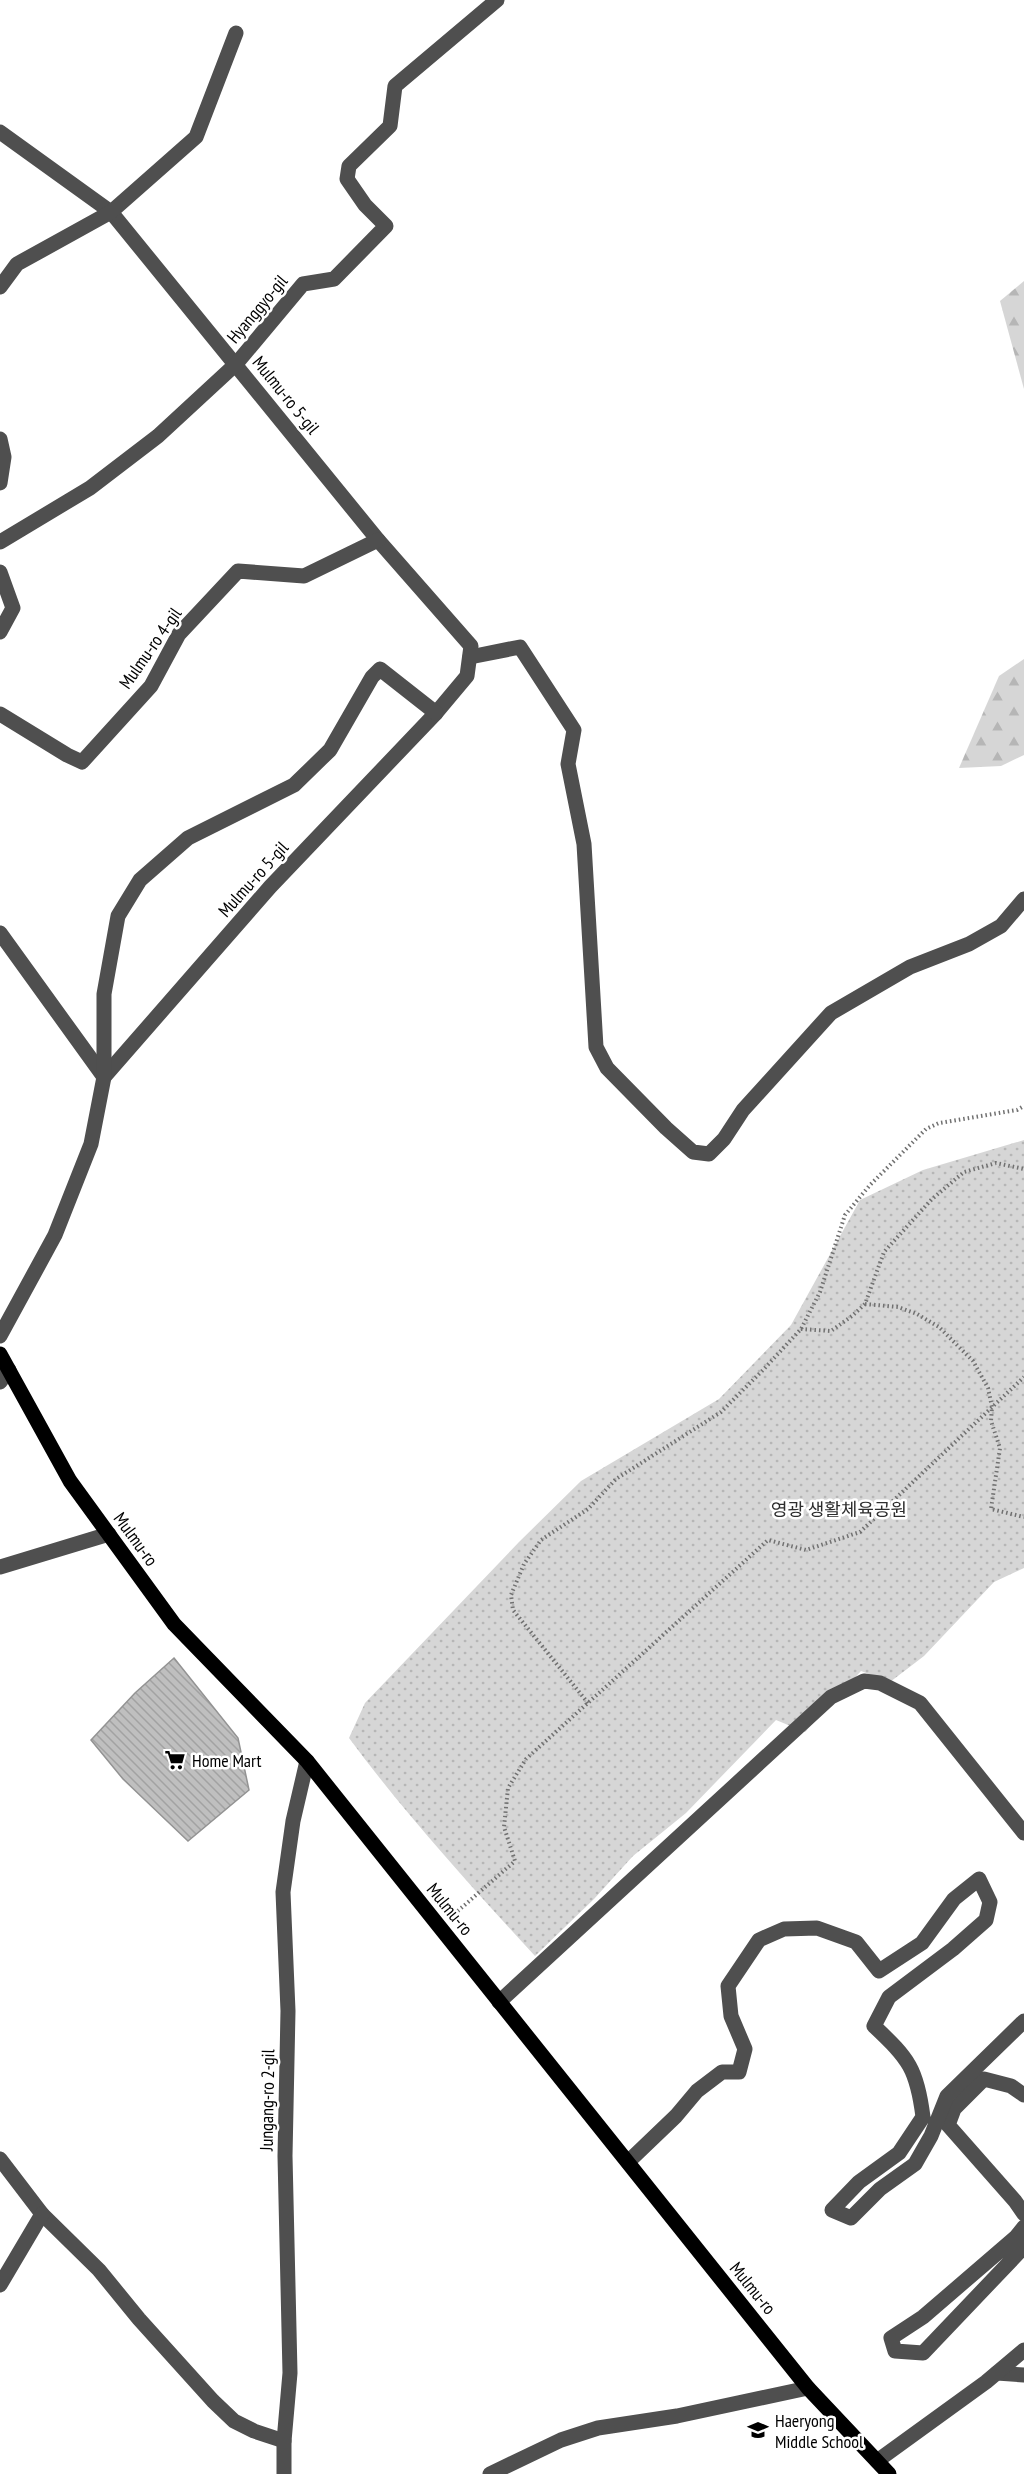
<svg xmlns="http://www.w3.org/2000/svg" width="1024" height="2474" font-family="'PT Sans Narrow','Noto Sans KR',sans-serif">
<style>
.grass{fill:url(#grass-dots)}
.forest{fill:url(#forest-firs)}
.building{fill:url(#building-back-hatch);stroke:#939393;stroke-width:1.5}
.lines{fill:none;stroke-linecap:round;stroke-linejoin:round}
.path{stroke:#717171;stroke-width:4;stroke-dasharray:1.5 3;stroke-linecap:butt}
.minor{stroke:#4f4f4f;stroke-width:15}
.major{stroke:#000;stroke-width:15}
.labels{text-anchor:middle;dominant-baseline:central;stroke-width:5;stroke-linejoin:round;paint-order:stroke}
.street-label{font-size:18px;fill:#000;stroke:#fff}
.park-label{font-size:18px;fill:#2d2d2d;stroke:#fff}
.poi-label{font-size:18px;fill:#000;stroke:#fff;text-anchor:start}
</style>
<defs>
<pattern id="grass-dots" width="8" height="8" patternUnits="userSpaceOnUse" patternTransform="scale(1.5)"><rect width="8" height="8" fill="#d6d6d6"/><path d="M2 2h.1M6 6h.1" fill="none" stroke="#b6b6b6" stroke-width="1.8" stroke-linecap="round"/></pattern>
<pattern id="forest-firs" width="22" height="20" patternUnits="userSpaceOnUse" patternTransform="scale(1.5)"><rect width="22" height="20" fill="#d6d6d6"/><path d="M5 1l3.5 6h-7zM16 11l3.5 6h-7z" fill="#b6b6b6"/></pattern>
<pattern id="building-back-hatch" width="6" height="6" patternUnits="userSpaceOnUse" patternTransform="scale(1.5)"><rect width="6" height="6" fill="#bfbfbf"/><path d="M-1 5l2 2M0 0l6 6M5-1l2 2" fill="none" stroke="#a2a2a2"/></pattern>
</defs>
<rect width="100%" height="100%" fill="#fff"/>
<path class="grass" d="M1024,1140V1568L994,1582L924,1656L890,1682L861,1671L805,1732L776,1720L686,1813L633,1856L594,1899L535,1956C470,1885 406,1815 349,1738L365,1703L519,1542L581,1481L719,1399L791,1325L860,1200L923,1170Z"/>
<g class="forest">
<path d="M1024,281V389L1000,301Z"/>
<path d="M1024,659V755L1001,766L959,768L999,676Z"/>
</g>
<path class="building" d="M174,1658L238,1738L249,1790L188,1841L123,1779L91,1740L135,1693Z"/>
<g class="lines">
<g class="path">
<path d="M865,1304L898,1307L917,1314L939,1327L973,1361L988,1388L992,1407L991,1421L1000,1448L991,1509L1024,1517"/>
<path d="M801,1329L831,1331L852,1316L865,1304L884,1252L932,1199L964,1172L996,1163L1024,1169"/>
<path d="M588,1703L513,1610L511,1595L524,1564L541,1540L588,1509L616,1479L721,1412L763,1370L801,1329L820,1292L845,1215L870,1185L926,1129L939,1123L1017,1110L1024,1106"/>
<path d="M451,1917L515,1861L504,1827L508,1788L526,1759L768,1540L806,1550L860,1532L1024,1377"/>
</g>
<g class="minor">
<path d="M0,132L111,212L378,540L471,646L467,676L436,713L270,887L104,1077L0,933"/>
<path d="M0,287L17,264L111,212L196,137L236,33"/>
<path d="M0,439L4,457L0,483"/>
<path d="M0,542L90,488L158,436L236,364L303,284L334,279L386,226L365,205L347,179L349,166L390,126L395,86L497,0"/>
<path d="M0,572L13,608L0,632"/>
<path d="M470,657L520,647L574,730L568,764L584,844L596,1047L607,1068L666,1128L693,1152L709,1154L724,1139L743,1110L831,1013L910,967L969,944L1001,926L1024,899"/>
<path d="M0,714L67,755L82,762L151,686L179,634L238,571L304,576L378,540"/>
<path d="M0,1336L55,1235L91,1144L104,1077V994L118,916L140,880L188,838L294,785L330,750L372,677L380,669L436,713"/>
<path d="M0,1382L9,1370"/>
<path d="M0,1567L109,1534"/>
<path d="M499,2002L831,1697L864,1681L880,1683L920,1703L1024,1833"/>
<path d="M1024,2095L1011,2086L984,2079L954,2109L948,2125L1015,2201L1024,2214"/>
<path d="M0,2159L42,2214L99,2270L139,2319L213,2401L234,2421L254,2431L284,2441"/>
<path d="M628,2162L676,2116L697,2091L722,2072H739L745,2049L731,2016L728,1986L759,1940L784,1929L817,1928L856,1942L879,1971L922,1943L954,1899L979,1879L990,1902L986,1920L953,1949L889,1997L874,2026C909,2059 917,2069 923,2117L899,2153L859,2182L832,2210L851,2218L880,2189L915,2164L931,2136L947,2096L1024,2021"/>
<path d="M1024,2227L1016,2237L923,2317L891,2338L895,2351L923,2353L1024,2247"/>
<path d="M0,2285L42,2214"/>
<path d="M997,2373L1024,2375"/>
<path d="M877,2461L986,2382L1024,2350"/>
<path d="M284,2474V2441L290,2373L285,2156L288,2011L283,1892L293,1821L307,1761"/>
<path d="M490,2474L561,2440L598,2428L677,2416L808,2388"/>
</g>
<path class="major" d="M0,1354L70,1481L174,1624L307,1761L808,2388L889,2474"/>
</g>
<defs>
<g id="supermarket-bare" transform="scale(1.62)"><path d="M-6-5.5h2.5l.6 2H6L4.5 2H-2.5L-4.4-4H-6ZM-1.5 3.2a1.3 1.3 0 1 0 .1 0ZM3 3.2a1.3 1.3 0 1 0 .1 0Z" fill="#000" stroke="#fff" stroke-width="2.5" paint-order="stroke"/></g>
<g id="school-bare" transform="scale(1.62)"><path d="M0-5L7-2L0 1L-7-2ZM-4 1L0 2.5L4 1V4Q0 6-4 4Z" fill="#000" stroke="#fff" stroke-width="2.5" paint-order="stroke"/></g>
</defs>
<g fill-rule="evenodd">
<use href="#supermarket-bare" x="175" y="1760"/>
<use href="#school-bare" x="758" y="2430"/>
</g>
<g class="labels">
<g class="street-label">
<text transform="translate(257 309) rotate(-50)">Hyanggyo-gil</text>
<text transform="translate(286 395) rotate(51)">Mulmu-ro 5-gil</text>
<text transform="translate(150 648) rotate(-55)">Mulmu-ro 4-gil</text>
<text transform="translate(253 879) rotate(-48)">Mulmu-ro 5-gil</text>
<text transform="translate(136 1539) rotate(54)">Mulmu-ro</text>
<text transform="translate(450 1909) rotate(51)">Mulmu-ro</text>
<text transform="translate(267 2100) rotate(-89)">Jungang-ro 2-gil</text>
<text transform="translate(753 2288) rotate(51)">Mulmu-ro</text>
</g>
<g class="park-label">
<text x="839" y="1509">영광 생활체육공원</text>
</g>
<g class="poi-label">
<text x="192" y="1760">Home Mart</text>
<text x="775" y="2420">Haeryong<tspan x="775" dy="21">Middle School</tspan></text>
</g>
</g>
</svg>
